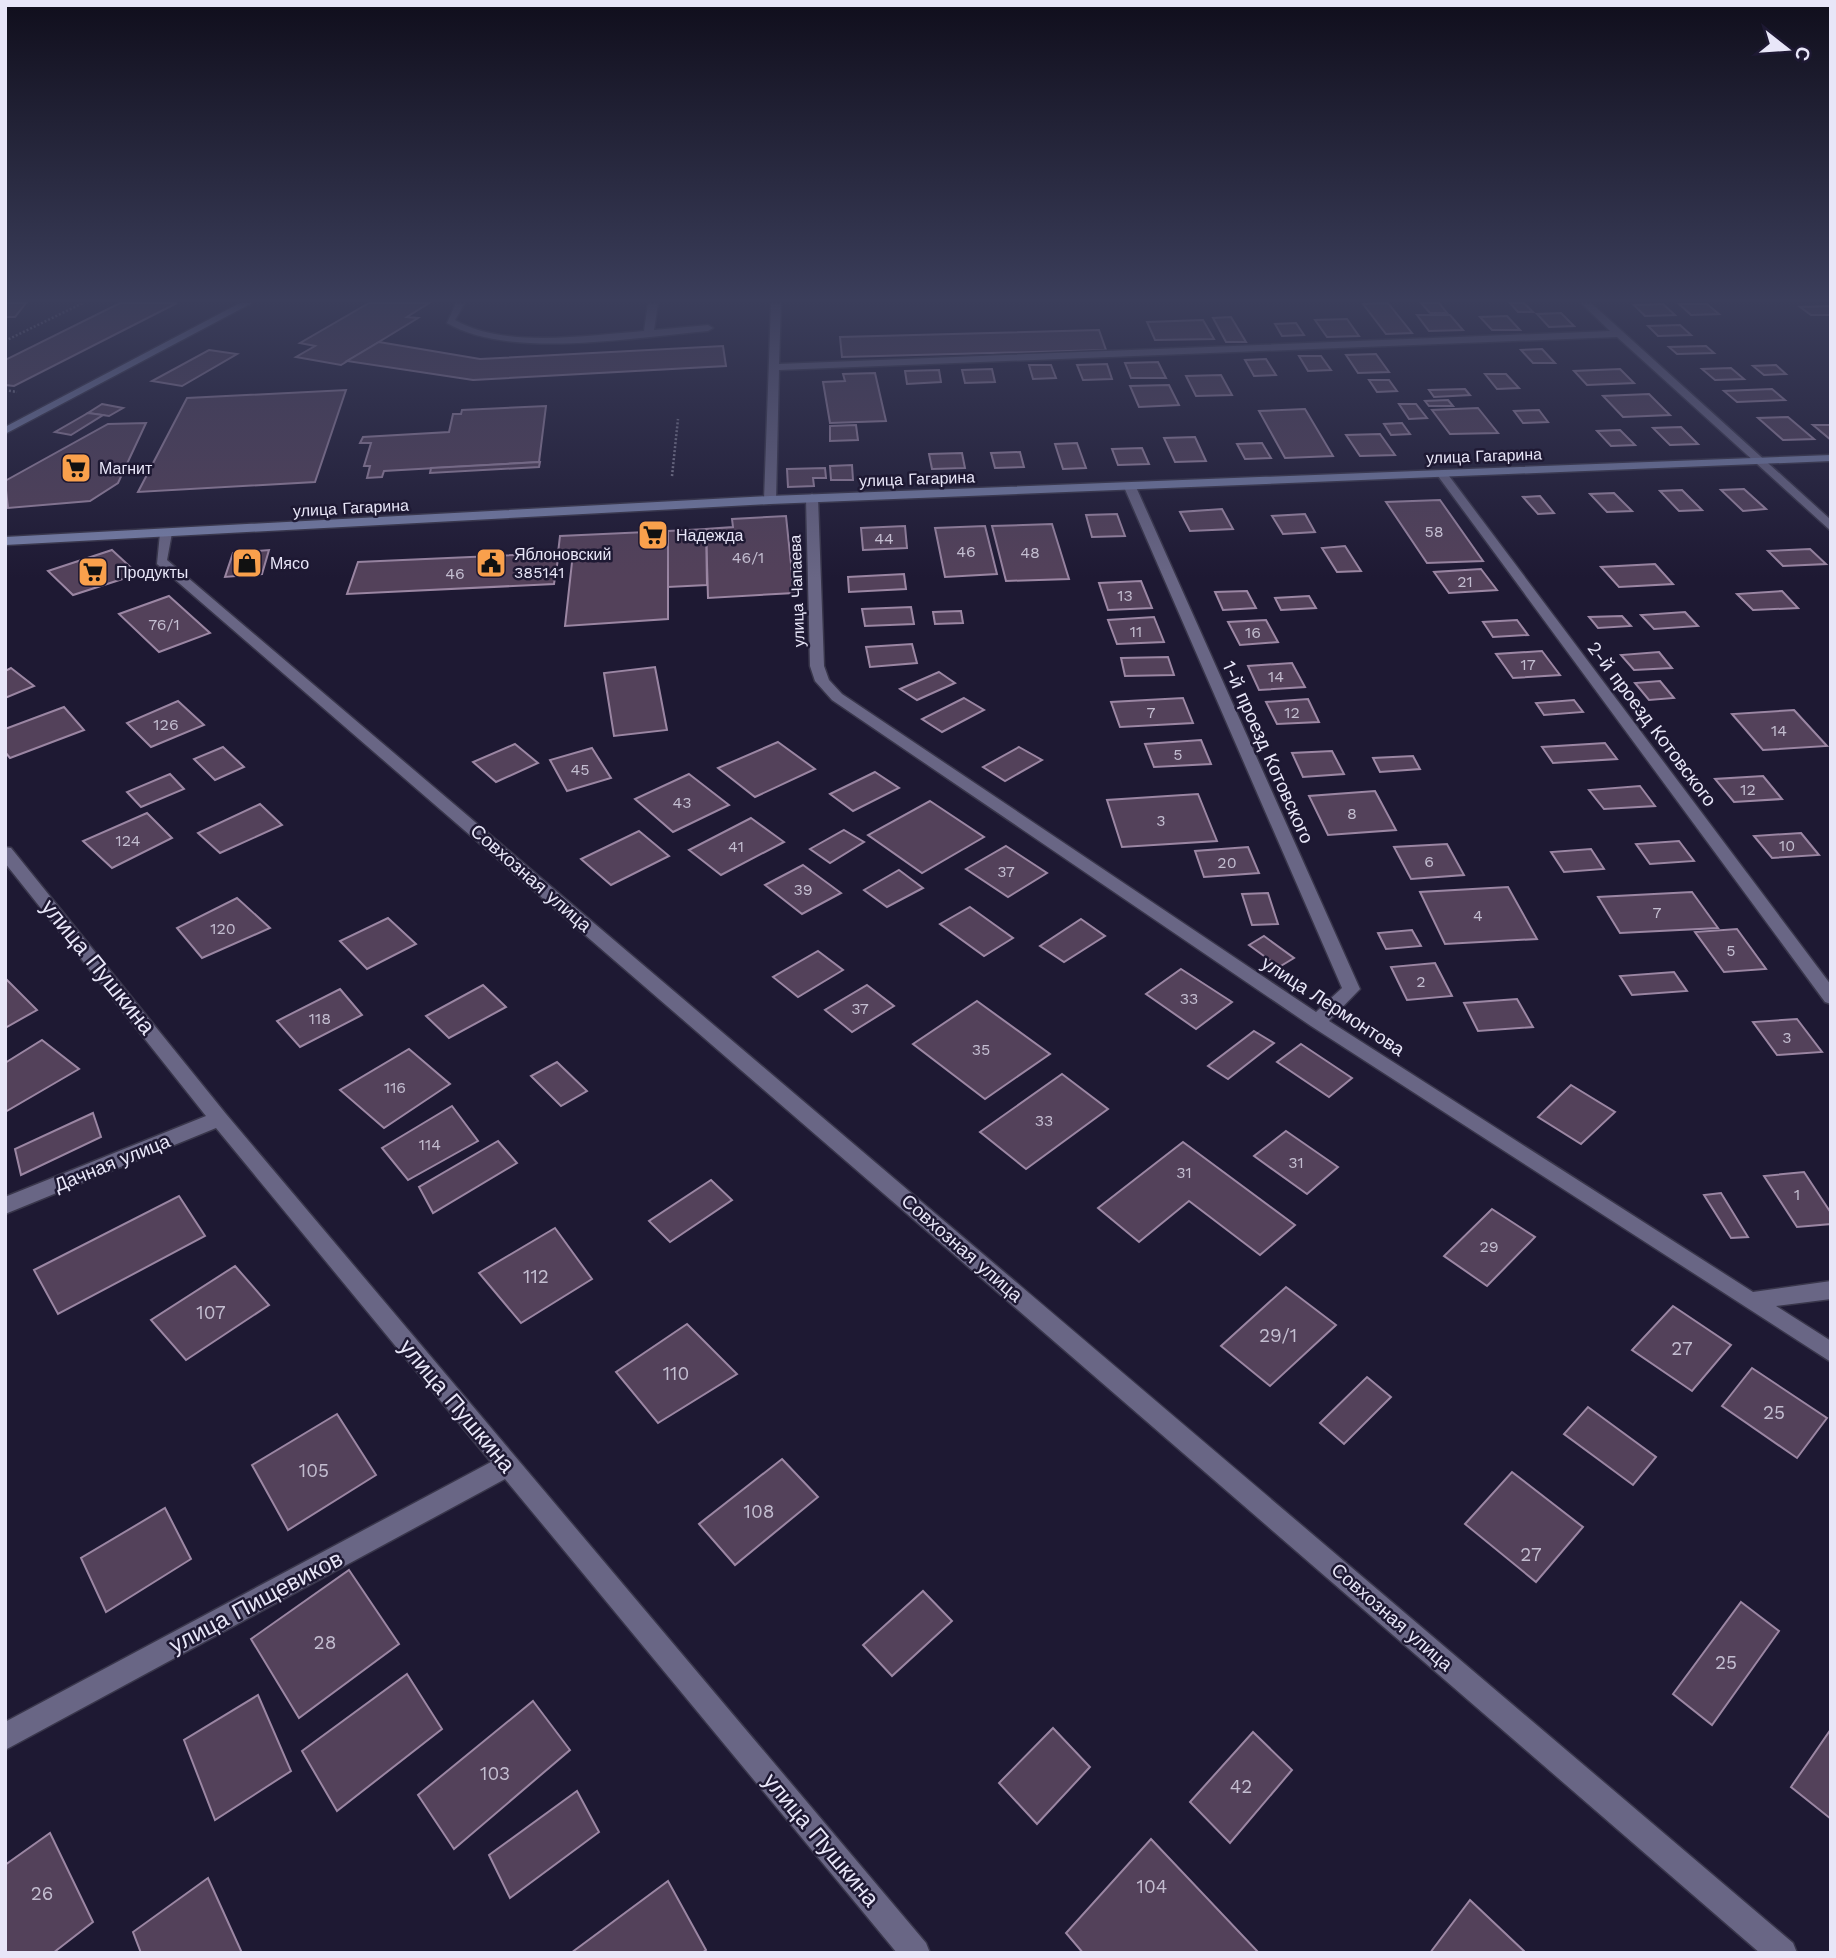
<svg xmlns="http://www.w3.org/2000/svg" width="1836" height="1958" font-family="'Work Sans',sans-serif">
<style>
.building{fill:#53415a;stroke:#9b86a3;stroke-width:2}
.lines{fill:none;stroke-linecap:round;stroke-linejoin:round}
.lane-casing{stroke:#39364b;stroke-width:3}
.street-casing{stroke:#39364b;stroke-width:3}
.secondary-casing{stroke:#39364b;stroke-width:3}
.path{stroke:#807d93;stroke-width:2.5;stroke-dasharray:2 2;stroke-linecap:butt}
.lane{fill:#696685;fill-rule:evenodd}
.street{fill:#696685;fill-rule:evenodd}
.secondary{fill:#777fa8;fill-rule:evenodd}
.labels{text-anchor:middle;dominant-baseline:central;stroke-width:5;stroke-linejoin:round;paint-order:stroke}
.far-street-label{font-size:16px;fill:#e8e6f8;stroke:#1e1933}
.far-poi-label{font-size:16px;fill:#e8e6f8;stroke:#1e1933;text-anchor:start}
.number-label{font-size:16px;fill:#c3bdd0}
.street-label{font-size:19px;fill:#e8e6f8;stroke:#1e1933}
.near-number-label{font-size:19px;fill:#c3bdd0}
.near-street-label{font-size:23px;fill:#e8e6f8;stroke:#1e1933}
</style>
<rect width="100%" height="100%" fill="#1e1933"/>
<g class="building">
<path d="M5,303H26L15,317H5Z"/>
<path d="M120,303H177L14,386L5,385V360Z"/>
<path d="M369,303H429L407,317L418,318L341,365L296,357L315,346L300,343Z"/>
<path d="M1388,303L1412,333L1386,334L1363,304Z"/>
<path d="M1421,303H1439L1447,313H1430Z"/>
<path d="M1510,303H1524L1533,312H1518Z"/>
<path d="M1663,304L1675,315L1645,316L1634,305Z"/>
<path d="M1679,304H1707L1719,314L1691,315Z"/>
<path d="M1831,306V315H1811L1800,307Z"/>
<path d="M1561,313L1574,326L1549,327L1537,314Z"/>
<path d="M1417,315H1450L1463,330L1429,331Z"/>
<path d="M1507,316L1520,330H1492L1480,317Z"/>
<path d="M1231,317L1246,342H1226L1213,318Z"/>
<path d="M1347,319L1359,336L1327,337L1315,320Z"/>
<path d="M1203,320L1214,339L1155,340L1147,322Z"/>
<path d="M1296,323L1304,335L1282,336L1275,324Z"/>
<path d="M1680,325L1691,335L1658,336L1648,326Z"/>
<path d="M1099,330L1106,350L842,357L840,337Z"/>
<path d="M379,342L480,359L723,346L726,366L473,380L347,361Z"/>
<path d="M1706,346L1714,353L1677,354L1669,347Z"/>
<path d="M1542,349L1555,363H1533L1521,350Z"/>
<path d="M209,350L237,354L182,386L152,381Z"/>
<path d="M1376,354L1389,372L1358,373L1346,355Z"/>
<path d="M1299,356H1321L1331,370L1308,371Z"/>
<path d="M1266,359L1276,375L1254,376L1245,360Z"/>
<path d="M1158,362L1166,378H1131L1125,363Z"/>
<path d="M1107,364L1112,379L1083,380L1077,365Z"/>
<path d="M1029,365H1051L1056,378L1033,379Z"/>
<path d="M1776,365L1786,374L1764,375L1753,366Z"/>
<path d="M1731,368L1744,379L1715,380L1702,369Z"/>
<path d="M992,369L995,382L965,383L962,370Z"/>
<path d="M1620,369L1634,383L1587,385L1574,371Z"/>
<path d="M939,370L941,382L907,384L905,371Z"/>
<path d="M875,373L886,421L830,423L823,382L845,381L843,374Z"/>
<path d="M1485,374H1506L1519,388L1497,389Z"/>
<path d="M1221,375L1232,395L1196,396L1186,376Z"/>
<path d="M1369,380H1389L1397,391L1377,392Z"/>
<path d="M1169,385L1179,405L1139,407L1130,386Z"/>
<path d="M1465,389L1470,395L1434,397L1429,390Z"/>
<path d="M1772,389L1785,400L1737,402L1724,391Z"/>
<path d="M346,390L315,482L138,492L187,398Z"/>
<path d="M1649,394L1670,415L1623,417L1603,396Z"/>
<path d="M1448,400L1453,406H1429L1425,401Z"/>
<path d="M102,404L123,408L109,416L88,413Z"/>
<path d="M1399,404H1416L1427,418L1409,419Z"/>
<path d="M546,406L539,462L384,471L382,477L367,478L370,466H364L371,443H360L363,437L449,432L453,414H461L462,410Z"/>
<path d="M1478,408L1498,433L1450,434L1432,410Z"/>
<path d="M1305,409L1333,456L1285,458L1259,411Z"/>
<path d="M1539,410L1548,422L1523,423L1514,411Z"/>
<path d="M88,413L103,415L71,435L55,432Z"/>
<path d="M1788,417L1814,439L1783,440L1758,418Z"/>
<path d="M146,423L118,483L90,501L8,508L5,481L108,424Z"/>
<path d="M1402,423L1410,434L1391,435L1384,424Z"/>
<path d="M856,425L858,440L830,441V426Z"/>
<path d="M1813,425H1831V440Z"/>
<path d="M1681,427L1698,444L1670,445L1653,428Z"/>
<path d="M1620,430L1635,445L1611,446L1597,431Z"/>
<path d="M1380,434L1395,455L1360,456L1346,435Z"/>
<path d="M1195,437L1206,461L1175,462L1164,438Z"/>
<path d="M1077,443L1086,468L1063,469L1055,444Z"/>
<path d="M1262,443L1271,458L1245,459L1237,444Z"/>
<path d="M1142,448L1149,464L1118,465L1112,449Z"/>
<path d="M1020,452L1024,467L995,468L991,453Z"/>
<path d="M962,453L965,468L932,469L929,454Z"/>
<path d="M540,462L539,467L430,473L431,468Z"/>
<path d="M852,465L853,480H831L830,466Z"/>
<path d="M825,468L826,478H813L814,486L788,487L787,469Z"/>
<path d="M1744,489L1766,509L1743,511L1721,490Z"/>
<path d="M1682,490L1702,510L1679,511L1660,491Z"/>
<path d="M1614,493L1632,511L1607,512L1590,494Z"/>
<path d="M1540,496L1554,513L1538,514L1523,497Z"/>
<path d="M1440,500L1483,561L1427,563L1386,502Z"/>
<path d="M1222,509L1233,529L1190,531L1180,512Z"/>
<path d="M1117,514L1125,536L1092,537L1086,515Z"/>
<path d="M1305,514L1315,532L1283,534L1272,516Z"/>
<path d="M786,516L794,593L708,598L706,529L733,527L732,519Z"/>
<path d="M1052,524L1069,579L1006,581L992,526Z"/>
<path d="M905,526L907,548L863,550L861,528Z"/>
<path d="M985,526L997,574L945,577L935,528Z"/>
<path d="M706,529L707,585L668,587V531Z"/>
<path d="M668,531V619L565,626L573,553H558L560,536Z"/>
<path d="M1345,546L1361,571L1337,572L1322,548Z"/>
<path d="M1810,549L1826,564L1783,566L1768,551Z"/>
<path d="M112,550L138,574L73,595L48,571Z"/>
<path d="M269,550L262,574L225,577L233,553Z"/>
<path d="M559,553L554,584L347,594L358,562Z"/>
<path d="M1655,564L1673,584L1619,587L1601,567Z"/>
<path d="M1481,569L1497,590L1449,593L1434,572Z"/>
<path d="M904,574L906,589L849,592L848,577Z"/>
<path d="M1141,581L1152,608L1108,610L1099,583Z"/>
<path d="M1247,591L1256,608L1223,610L1215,592Z"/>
<path d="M1782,591L1798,608L1753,610L1737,594Z"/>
<path d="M169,596L210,633L159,652L119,614Z"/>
<path d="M1309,596L1316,608L1281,610L1275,598Z"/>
<path d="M911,607L914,624L865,626L862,609Z"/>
<path d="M961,611L963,623L935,624L933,612Z"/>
<path d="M1685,612L1698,626L1654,629L1641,615Z"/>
<path d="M1622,616L1631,626L1598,628L1589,617Z"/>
<path d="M1154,617L1164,642L1117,644L1108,620Z"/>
<path d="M1266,620L1278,642L1240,645L1228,622Z"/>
<path d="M1517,620L1528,635L1493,637L1483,622Z"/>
<path d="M912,644L917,663L870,667L866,647Z"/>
<path d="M1542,651L1560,675L1513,678L1496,654Z"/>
<path d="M1659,652L1672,668L1634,670L1621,655Z"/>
<path d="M1168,657L1174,675L1125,676L1121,658Z"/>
<path d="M1292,663L1305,687L1259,690L1248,666Z"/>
<path d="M655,667L667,730L614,736L604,673Z"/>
<path d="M11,668L34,686L5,698V671Z"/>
<path d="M939,672L955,683L917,700L900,689Z"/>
<path d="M1660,681L1674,698L1649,700L1635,683Z"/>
<path d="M964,698L984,710L942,732L922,719Z"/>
<path d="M1183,698L1193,723L1120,727L1111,702Z"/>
<path d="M1308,699L1319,722L1277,724L1266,702Z"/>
<path d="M1574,700L1583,712L1544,715L1536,703Z"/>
<path d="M178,701L204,725L151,747L127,723Z"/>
<path d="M64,707L84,730L10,758L5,752V729Z"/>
<path d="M1794,710L1827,746L1763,750L1732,714Z"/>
<path d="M1201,740L1211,764L1154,767L1145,744Z"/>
<path d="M778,742L815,769L755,797L718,768Z"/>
<path d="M1605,743L1617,759L1553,763L1542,747Z"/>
<path d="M515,744L538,763L496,782L473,762Z"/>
<path d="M223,747L244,767L215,780L194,759Z"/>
<path d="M1019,747L1042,760L1005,781L983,767Z"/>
<path d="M592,748L611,778L567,791L550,760Z"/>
<path d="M1332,751L1344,774L1303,777L1292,753Z"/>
<path d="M1413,756L1420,769L1380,772L1373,758Z"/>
<path d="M875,772L899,788L853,811L830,794Z"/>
<path d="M170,774L184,789L141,807L127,792Z"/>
<path d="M689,774L729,805L673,832L635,799Z"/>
<path d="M1763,776L1782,799L1734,802L1715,779Z"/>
<path d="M1640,786L1655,806L1604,809L1589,790Z"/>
<path d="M1375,791L1396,830L1328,835L1309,796Z"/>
<path d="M1198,794L1217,841L1122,847L1107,800Z"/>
<path d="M930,801L984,837L922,873L868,835Z"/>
<path d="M260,804L282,825L220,853L198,833Z"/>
<path d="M147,813L172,838L112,868L83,841Z"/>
<path d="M751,818L784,842L721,875L689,850Z"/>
<path d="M844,830L864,842L830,863L810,849Z"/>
<path d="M639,831L669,856L611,885L581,859Z"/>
<path d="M1801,833L1819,855L1772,858L1754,836Z"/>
<path d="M1679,841L1694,861L1650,864L1636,844Z"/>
<path d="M1447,844L1464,875L1411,879L1394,847Z"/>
<path d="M1006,846L1047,873L1008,897L966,869Z"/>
<path d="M1248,847L1259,873L1204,877L1195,851Z"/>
<path d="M1591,849L1604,869L1564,872L1551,852Z"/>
<path d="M803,865L841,893L802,914L765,885Z"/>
<path d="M899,870L923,888L887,907L864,890Z"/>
<path d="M1508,887L1537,939L1445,944L1420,892Z"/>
<path d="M1692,892L1718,928L1620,933L1598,897Z"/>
<path d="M1268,893L1278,924L1252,925L1242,894Z"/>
<path d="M237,898L270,928L202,958L177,928Z"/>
<path d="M970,907L1013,938L984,956L940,924Z"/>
<path d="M388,918L416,944L367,969L340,941Z"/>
<path d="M1081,919L1105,936L1064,962L1040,946Z"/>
<path d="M1737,929L1766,969L1724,972L1695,932Z"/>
<path d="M1412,930L1421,946L1386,949L1378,933Z"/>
<path d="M1264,936L1294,958L1279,967L1249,945Z"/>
<path d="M818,951L843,970L798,997L773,977Z"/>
<path d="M1435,963L1452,996L1407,1000L1391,967Z"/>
<path d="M1181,969L1232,1002L1196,1029L1146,994Z"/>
<path d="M1674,972L1687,991L1632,995L1620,976Z"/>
<path d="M5,978L37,1010L5,1028Z"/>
<path d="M483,985L506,1007L449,1038L426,1016Z"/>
<path d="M867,985L894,1006L852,1032L825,1010Z"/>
<path d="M340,989L362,1015L300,1047L277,1021Z"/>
<path d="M1517,999L1533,1027L1478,1031L1464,1003Z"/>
<path d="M977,1001L1050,1054L985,1099L913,1044Z"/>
<path d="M1797,1019L1822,1052L1777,1055L1753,1022Z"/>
<path d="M1254,1031L1274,1043L1228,1079L1208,1066Z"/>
<path d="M42,1040L79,1069L5,1112V1063Z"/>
<path d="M1301,1044L1352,1078L1329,1097L1277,1062Z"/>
<path d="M409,1049L450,1084L384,1128L340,1090Z"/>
<path d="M557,1062L587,1091L561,1106L531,1076Z"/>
<path d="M1062,1074L1108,1109L1026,1169L980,1132Z"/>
<path d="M1571,1085L1615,1112L1581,1144L1538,1117Z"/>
<path d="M452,1106L478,1141L408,1180L382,1148Z"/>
<path d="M93,1113L101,1137L21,1175L15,1149Z"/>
<path d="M1286,1131L1338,1167L1307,1194L1254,1156Z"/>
<path d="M498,1141L517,1163L433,1213L419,1187Z"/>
<path d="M1183,1142L1295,1225L1260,1255L1189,1201L1139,1242L1098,1208Z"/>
<path d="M1804,1172L1831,1213V1224L1797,1227L1764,1176Z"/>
<path d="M711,1180L732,1200L670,1242L649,1221Z"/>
<path d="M1721,1193L1748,1237L1731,1238L1704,1195Z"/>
<path d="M179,1196L205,1236L58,1314L34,1270Z"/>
<path d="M1492,1209L1535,1237L1487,1286L1444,1256Z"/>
<path d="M555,1228L592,1279L521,1323L479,1273Z"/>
<path d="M235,1266L269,1305L186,1360L151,1320Z"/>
<path d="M1286,1287L1336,1325L1270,1386L1221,1346Z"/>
<path d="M1673,1306L1731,1345L1692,1391L1632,1350Z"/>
<path d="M687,1324L737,1374L658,1423L616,1372Z"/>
<path d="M1752,1368L1827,1418L1797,1458L1722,1406Z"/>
<path d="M1367,1377L1391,1397L1344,1444L1320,1423Z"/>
<path d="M1588,1407L1656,1457L1633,1485L1564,1434Z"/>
<path d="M337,1414L376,1475L288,1530L252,1465Z"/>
<path d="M782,1459L818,1497L735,1565L699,1524Z"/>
<path d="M1512,1472L1583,1527L1536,1582L1465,1524Z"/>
<path d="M165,1508L191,1559L106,1612L81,1558Z"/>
<path d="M349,1570L399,1644L299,1718L251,1639Z"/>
<path d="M923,1591L952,1621L892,1676L863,1645Z"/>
<path d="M1741,1602L1779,1631L1712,1725L1673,1694Z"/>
<path d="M407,1674L442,1729L337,1811L302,1751Z"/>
<path d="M258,1695L291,1771L215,1820L184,1740Z"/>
<path d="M533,1701L570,1750L454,1849L418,1795Z"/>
<path d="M1053,1728L1090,1767L1037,1824L999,1783Z"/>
<path d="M1831,1729V1819L1791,1787Z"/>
<path d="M1253,1732L1292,1770L1230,1843L1190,1802Z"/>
<path d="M577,1791L599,1832L510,1898L489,1855Z"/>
<path d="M50,1833L93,1922L53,1953H5V1865Z"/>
<path d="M1151,1839L1259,1953H1083L1066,1933Z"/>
<path d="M208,1878L242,1953H141L133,1932Z"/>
<path d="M668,1881L706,1950L702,1953H571Z"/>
<path d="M1470,1900L1526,1953H1430Z"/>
</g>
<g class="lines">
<g class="lane-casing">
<path id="lane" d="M456,303H465L455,320C505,349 589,335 644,331L648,303H658L654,330L708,325L713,328L708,331C636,337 510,360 447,323Z"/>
</g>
<g class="street-casing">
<g id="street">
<path d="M771,303H781L779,364L1610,331L1581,303H1591L1831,520V531L1617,337L779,370L776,500L770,504L764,500Z"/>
<path d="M1438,472H1446L1831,985V1004L1825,1002L1438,476Z"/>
<path d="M1126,485L1136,487L1360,989L1329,1021L1753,1292L1831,1281V1299L1776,1306L1831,1341V1362L1311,1026L832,700L815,681L810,666L806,498L812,494L818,498L824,666L829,680L842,694L1316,1012L1342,988L1124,487Z"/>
<path d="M166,529L172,533L167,560L1793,1943L1797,1953H1760L157,564L160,533Z"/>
<path d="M5,847L11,848L226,1114L926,1943L930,1953H897L505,1479L5,1750V1722L491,1462L216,1128L5,1214V1197L206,1116L5,863Z"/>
</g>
</g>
<g class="secondary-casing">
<g id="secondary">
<path d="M240,303H252L5,434V427Z"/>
<path d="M1831,455V461L770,504L5,545V537L770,496Z"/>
</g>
</g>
<g class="path">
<path d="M5,341L83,303"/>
<path d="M5,390L17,392"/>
<path d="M672,476L678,419"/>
</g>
<use href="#lane" class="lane"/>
<use href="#street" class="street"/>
<use href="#secondary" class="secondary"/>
</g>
<linearGradient id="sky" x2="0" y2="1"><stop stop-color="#100e1c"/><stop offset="0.52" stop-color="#3b3e5b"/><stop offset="1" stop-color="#3b3e5b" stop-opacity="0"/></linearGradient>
<rect width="1836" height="578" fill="url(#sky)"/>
<defs>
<g id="supermarket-square" transform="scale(1.575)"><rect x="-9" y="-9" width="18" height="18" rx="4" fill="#f9a04c" stroke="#1e1933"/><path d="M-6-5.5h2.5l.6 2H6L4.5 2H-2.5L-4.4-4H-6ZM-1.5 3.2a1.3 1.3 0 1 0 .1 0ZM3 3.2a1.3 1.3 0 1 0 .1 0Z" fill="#111"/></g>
<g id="shop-square" transform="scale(1.575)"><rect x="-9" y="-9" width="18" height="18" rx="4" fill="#f9a04c" stroke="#1e1933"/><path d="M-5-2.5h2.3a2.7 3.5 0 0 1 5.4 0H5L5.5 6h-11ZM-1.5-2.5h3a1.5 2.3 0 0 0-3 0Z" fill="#111"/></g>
<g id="civic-square" transform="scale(1.575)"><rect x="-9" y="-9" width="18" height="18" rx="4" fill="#f9a04c" stroke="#1e1933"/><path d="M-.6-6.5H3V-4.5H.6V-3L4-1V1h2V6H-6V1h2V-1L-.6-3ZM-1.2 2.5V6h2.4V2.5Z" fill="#111"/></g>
</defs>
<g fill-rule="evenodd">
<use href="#supermarket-square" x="76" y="468"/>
<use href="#supermarket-square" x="653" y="535"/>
<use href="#shop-square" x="247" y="563"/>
<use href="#civic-square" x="491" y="563"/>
<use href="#supermarket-square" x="93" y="572"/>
</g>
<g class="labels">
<g class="far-street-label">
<text transform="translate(1484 456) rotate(-2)">улица Гагарина</text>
<text transform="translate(917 479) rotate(-2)">улица Гагарина</text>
<text transform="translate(351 508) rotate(-3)">улица Гагарина</text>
<text transform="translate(797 591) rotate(-92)">улица Чапаева</text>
</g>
<g class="far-poi-label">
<text x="99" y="468">Магнит</text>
<text x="676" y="535">Надежда</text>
<text x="514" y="554">Яблоновский<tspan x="514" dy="18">385141</tspan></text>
<text x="270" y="563">Мясо</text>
<text x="116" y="572">Продукты</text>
</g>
<g class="number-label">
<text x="1434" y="531">58</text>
<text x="884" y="538">44</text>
<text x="966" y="551">46</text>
<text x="1030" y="552">48</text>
<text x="748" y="557">46/1</text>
<text x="455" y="573">46</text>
<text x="1465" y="581">21</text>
<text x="1125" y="595">13</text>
<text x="164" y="624">76/1</text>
<text x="1136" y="631">11</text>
<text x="1253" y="632">16</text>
<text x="1528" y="664">17</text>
<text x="1276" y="676">14</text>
<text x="1151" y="712">7</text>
<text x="1292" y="712">12</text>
<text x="166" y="724">126</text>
<text x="1779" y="730">14</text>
<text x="1178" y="754">5</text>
<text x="580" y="769">45</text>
<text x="1748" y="789">12</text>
<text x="682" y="802">43</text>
<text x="1352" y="813">8</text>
<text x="1161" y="820">3</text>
<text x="128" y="840">124</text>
<text x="1787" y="845">10</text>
<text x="736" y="846">41</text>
<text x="1429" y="861">6</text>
<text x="1227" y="862">20</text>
<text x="1006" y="871">37</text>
<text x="803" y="889">39</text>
<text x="1657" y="912">7</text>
<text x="1478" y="915">4</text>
<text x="223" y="928">120</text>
<text x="1731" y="950">5</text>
<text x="1421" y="981">2</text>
<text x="1189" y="998">33</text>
<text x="860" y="1008">37</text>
<text x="320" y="1018">118</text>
<text x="1787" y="1037">3</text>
<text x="981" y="1049">35</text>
<text x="395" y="1087">116</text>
<text x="1044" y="1120">33</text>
<text x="430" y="1144">114</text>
<text x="1296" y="1162">31</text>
<text x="1184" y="1172">31</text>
<text x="1797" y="1194">1</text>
<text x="1489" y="1246">29</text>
</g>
<g class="street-label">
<text transform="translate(1652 724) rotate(53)">2-й проезд Котовского</text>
<text transform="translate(1268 752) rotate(66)">1-й проезд Котовского</text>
<text transform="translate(531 878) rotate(41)">Совхозная улица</text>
<text transform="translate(1333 1006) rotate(33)">улица Лермонтова</text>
<text transform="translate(112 1163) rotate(-22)">Дачная улица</text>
<text transform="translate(962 1248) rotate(41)">Совхозная улица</text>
<text transform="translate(1392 1617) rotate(41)">Совхозная улица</text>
</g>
<g class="near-number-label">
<text x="536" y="1276">112</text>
<text x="211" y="1312">107</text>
<text x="1278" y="1335">29/1</text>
<text x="1682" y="1348">27</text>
<text x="676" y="1373">110</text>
<text x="1774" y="1412">25</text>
<text x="314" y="1470">105</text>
<text x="759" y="1511">108</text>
<text x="1531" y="1554">27</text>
<text x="325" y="1642">28</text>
<text x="1726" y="1662">25</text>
<text x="495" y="1773">103</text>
<text x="1241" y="1786">42</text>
<text x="1152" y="1886">104</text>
<text x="42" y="1893">26</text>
</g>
<g class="near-street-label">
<text transform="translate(98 967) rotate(51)">улица Пушкина</text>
<text transform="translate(457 1406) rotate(50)">улица Пушкина</text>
<text transform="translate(256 1602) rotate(-28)">улица Пищевиков</text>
<text transform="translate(821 1840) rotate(50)">улица Пушкина</text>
</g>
</g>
<rect width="1836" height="1958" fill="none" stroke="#e8e6f8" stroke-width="14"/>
<g transform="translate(1787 49) rotate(107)" stroke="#1e1933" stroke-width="5" paint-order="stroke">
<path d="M0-5L12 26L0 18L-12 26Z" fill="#e8e6f8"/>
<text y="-10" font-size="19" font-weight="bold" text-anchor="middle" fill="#e8e6f8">С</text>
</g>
</svg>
